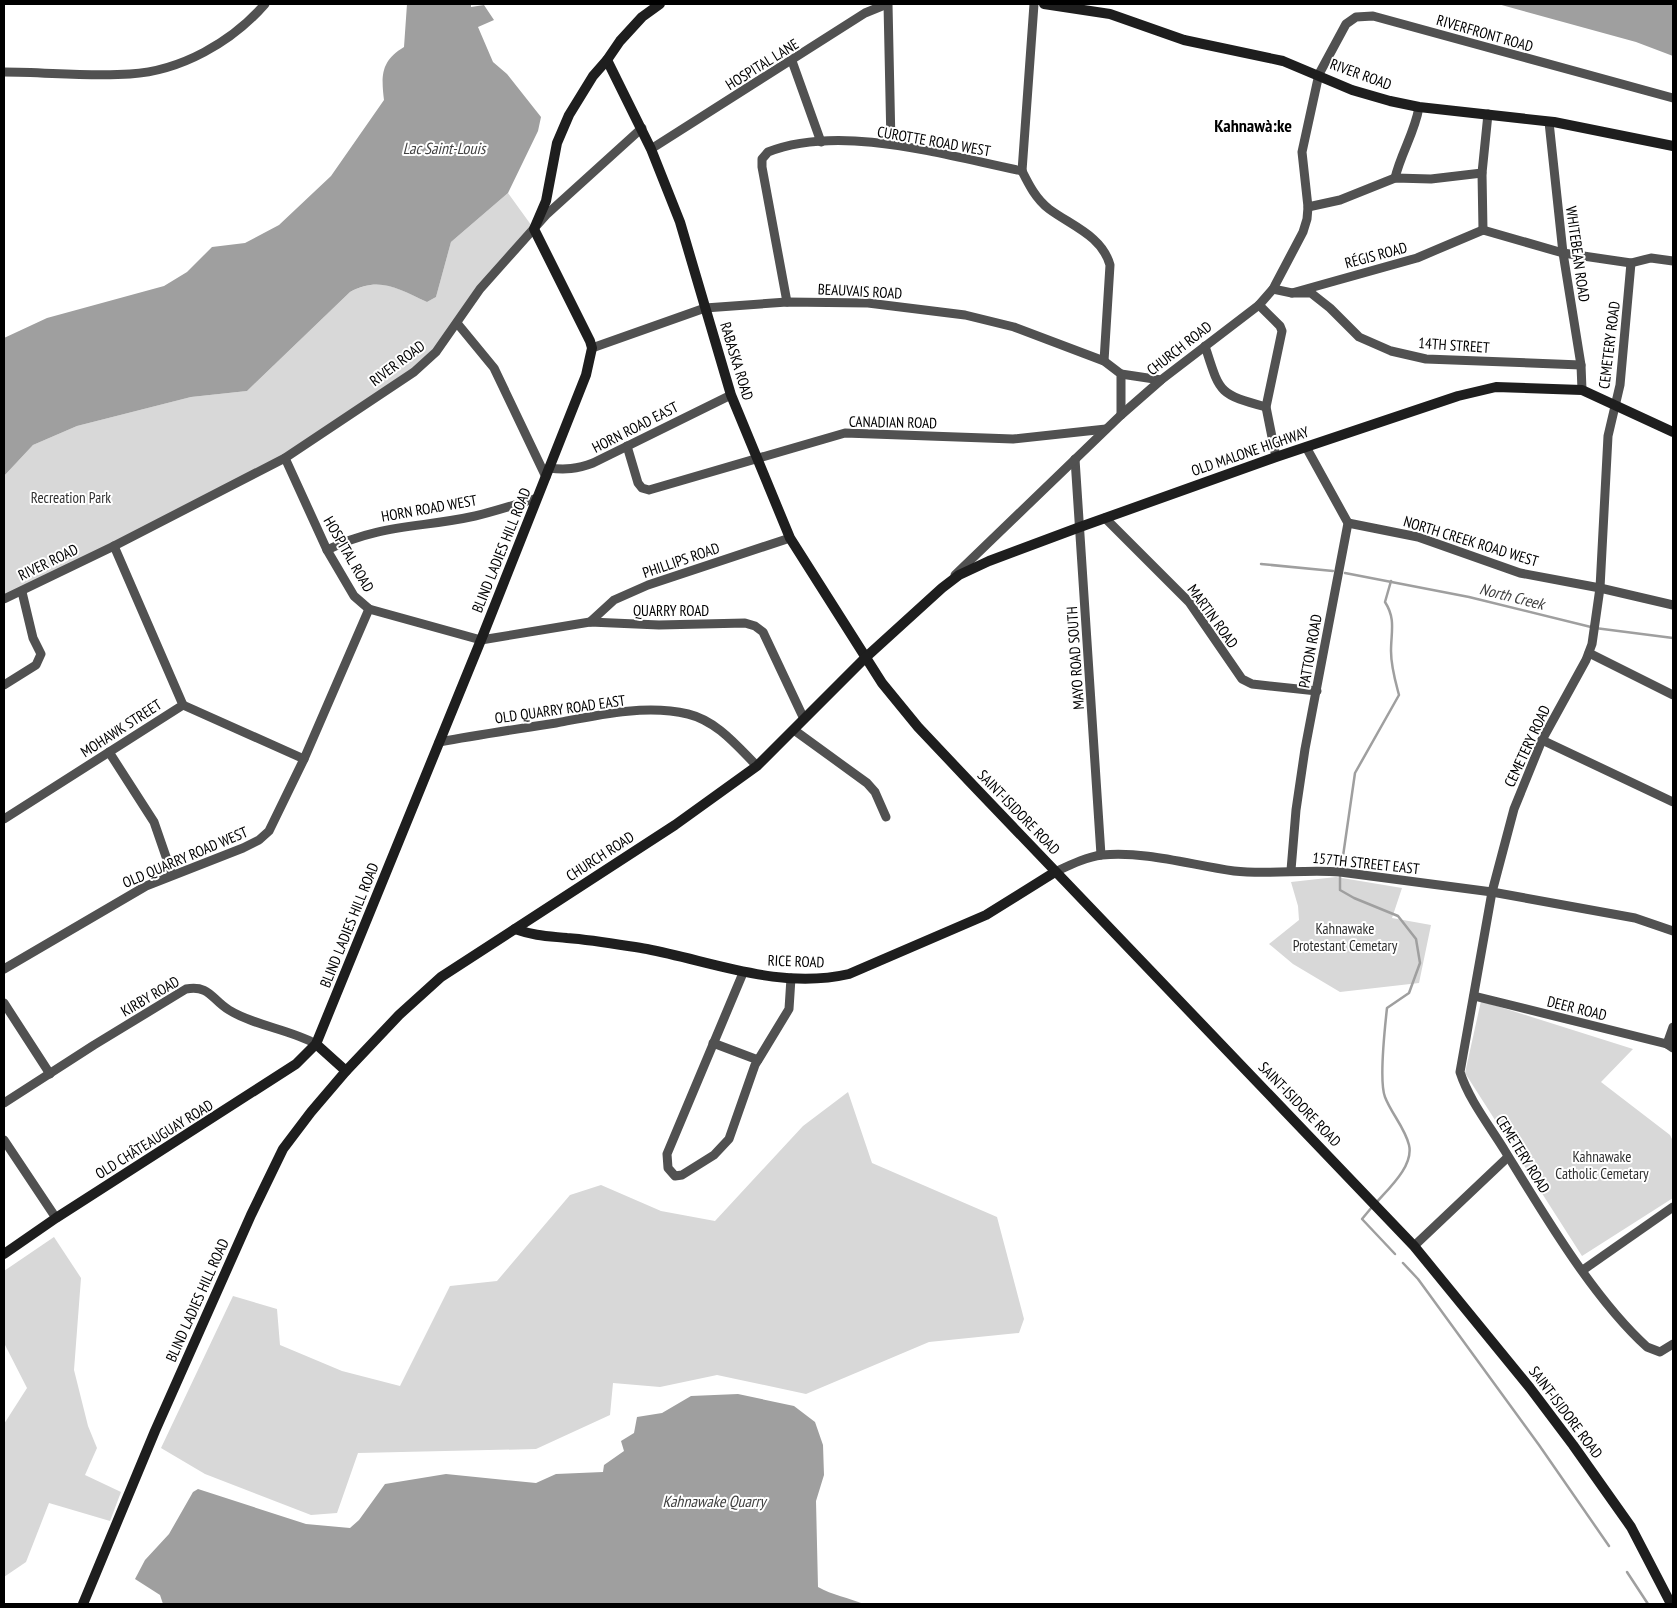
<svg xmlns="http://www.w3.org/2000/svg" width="1677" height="1608" font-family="'PT Sans Narrow',sans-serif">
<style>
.green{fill:#d8d8d8}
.water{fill:#9f9f9f}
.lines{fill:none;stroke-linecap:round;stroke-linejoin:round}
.stream{stroke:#9f9f9f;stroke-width:2.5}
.street{stroke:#515151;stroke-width:9}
.secondary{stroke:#1e1e1e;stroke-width:10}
.labels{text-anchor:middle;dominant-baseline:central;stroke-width:4;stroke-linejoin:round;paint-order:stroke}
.street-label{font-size:15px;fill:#000;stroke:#fff}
.park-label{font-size:15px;fill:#2f2f2f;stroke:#fff}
.water-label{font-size:16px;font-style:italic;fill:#404040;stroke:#fff}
.quarter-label{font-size:18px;font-weight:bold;fill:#000;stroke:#fff}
</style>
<rect width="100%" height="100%" fill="#fff"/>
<g class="green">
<path d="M508,193L534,229L480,289L436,352L285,458L4,599V476L33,445L77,426L191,397L247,391L350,292C381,276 398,289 427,302L436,297L451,242Z"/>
<path d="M1336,877L1402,888L1392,918L1431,925L1419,983L1340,992L1293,964L1269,944L1299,920L1298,906L1291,882Z"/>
<path d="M1481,1001L1633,1049L1601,1082L1670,1135L1673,1141V1198L1582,1256L1465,1073Z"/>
<path d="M848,1092L872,1163L997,1217L1024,1319L1019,1333L929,1342L806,1394L717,1375L660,1387L613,1383L610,1415L536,1449L358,1453L337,1513L311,1515L205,1474L161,1448L233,1296L277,1309L280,1345L342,1371L400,1386L450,1286L497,1281L570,1195L601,1185L661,1211L715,1221L803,1126Z"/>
<path d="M54,1237L81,1278L74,1370L88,1426L97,1448L85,1475L121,1492L110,1521L49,1503L26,1562L4,1577V1424L27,1388L4,1343V1271Z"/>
</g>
<g class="water">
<path d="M407,4H471V7L484,5L494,20L478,27L493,62L507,74L541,117L538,131L508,193L451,242L436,297L427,302C398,289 380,276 350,292L247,391L191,397L77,426L33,445L4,476V338L47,318L164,286L187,272L212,247L245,243L279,225L331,176L384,100C381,75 381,61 404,47Z"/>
<path d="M1498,4H1673V56L1636,42Z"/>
<path d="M738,1394L794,1406L815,1422L823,1445L824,1475L816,1501L818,1587C832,1595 849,1598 864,1604H163L160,1595L135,1579L145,1560L169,1534L193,1492L198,1489L306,1524L350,1528L359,1520L385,1484L446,1474L536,1483L556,1474L603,1472L604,1465L624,1451L621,1441L634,1433L637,1417L662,1413L691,1396Z"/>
</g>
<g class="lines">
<g class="stream">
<path d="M1261,564L1333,571"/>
<path d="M1345,573L1469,597L1595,628L1673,638"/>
<path d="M1341,870L1355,773L1399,695C1395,680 1391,667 1391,651C1391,632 1396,619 1385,602L1391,581"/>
<path d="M1340,875V890L1354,898L1398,916L1416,939L1420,963L1409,993L1387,1008C1385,1026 1379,1082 1385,1097C1391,1113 1405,1128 1409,1145C1414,1166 1388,1189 1376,1203"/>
<path d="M1372,1207L1362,1219L1395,1254"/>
<path d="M1403,1263L1418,1279L1539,1445L1609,1546"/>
<path d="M1627,1572L1648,1604"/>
</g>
<g class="street">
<path d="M888,4L891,144"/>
<path d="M792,61L821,142"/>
<path d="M4,72C46,72 88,77 130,74C181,71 232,42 265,4"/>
<path d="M1549,122L1563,253L1581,365L1582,390"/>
<path d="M651,149L865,13L887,4"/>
<path d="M1022,171C1029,185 1036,199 1049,209C1072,226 1102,236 1110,265L1104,361"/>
<path d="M1022,171L1034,4"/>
<path d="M1395,178C1401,153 1415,132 1419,107"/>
<path d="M1308,207L1340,200L1395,178L1431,179L1482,173"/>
<path d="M1483,230L1563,253L1631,263L1651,258L1673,261"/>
<path d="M1483,230L1482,173L1488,114"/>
<path d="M1631,263L1620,385L1608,436L1600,588L1592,644L1586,660L1542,740L1514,809L1492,892L1460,1072C1469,1100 1489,1125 1505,1151C1543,1213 1593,1298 1647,1347L1660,1352L1673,1344"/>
<path d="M1273,289L1292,293L1417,258L1483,230"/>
<path d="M1292,293H1311L1330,308L1359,337L1391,351L1426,359L1581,365"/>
<path d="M787,302L762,167V159L768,152C842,123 947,156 1022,171"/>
<path d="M1259,305L1280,326L1282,331L1266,407L1276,457"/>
<path d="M457,323L494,368L546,477"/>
<path d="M1205,346C1220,393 1218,394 1266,407"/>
<path d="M592,348L705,308L787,302L868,303L965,315L1014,327L1104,361L1121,374V415"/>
<path d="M1121,374L1161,380"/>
<path d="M627,446L638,483L642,488L649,490L845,433L1013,439L1106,429"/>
<path d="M285,458L327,550L354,596L369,609L481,640L590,622L659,625L745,623L755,626L763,632L804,719"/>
<path d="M1075,459L1101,855"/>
<path d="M549,468C565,470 577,469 593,463L731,395"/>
<path d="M1105,518L1189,602L1242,679L1252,684L1317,691"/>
<path d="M1348,523L1418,537L1520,573L1600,588L1673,605"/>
<path d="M327,550C379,524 421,528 475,516C496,511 517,504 537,498"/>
<path d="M955,575L1121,415L1161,380L1259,305L1273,289L1303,232L1307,219L1308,207L1302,152L1319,74L1346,24L1356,17L1373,16L1673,98"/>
<path d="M4,599L114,546L285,458L414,372L436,352L480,289L546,215L642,128"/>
<path d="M590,622L614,600L648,585L790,538"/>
<path d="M1589,653L1673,695"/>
<path d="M4,685L36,665L41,654L33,638L22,592"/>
<path d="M183,705L304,759"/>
<path d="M794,730L867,783L875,792L886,817"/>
<path d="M1542,740L1673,802"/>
<path d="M439,742C478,735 517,729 556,723C598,715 646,704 688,714C717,721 737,746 757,766"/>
<path d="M109,752L154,822L172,874"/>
<path d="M4,819L183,705L114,546"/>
<path d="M1291,870L1296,810L1305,749L1348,523L1306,447"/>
<path d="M1055,872C1070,865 1086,857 1102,855C1147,851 1190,865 1234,871C1269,875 1305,869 1340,872L1492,892L1635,918L1673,931"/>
<path d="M4,969L146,886L243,848L259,840L269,831L304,759L369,609"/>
<path d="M743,973L667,1154L668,1168L675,1176L682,1175L714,1155L729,1139L755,1065L789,1009L791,978"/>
<path d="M1474,996L1667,1044L1673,1048"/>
<path d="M4,1003L50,1074"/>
<path d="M713,1043L758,1060"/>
<path d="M1667,1044L1673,1027"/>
<path d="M4,1103L94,1045L186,989C210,985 211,999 229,1010C255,1026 289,1029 316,1044"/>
<path d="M4,1140L56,1218"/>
<path d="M1414,1246L1508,1157"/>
<path d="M1583,1270L1673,1207"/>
</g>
<g class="secondary">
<path d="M1044,4L1110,14L1184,40L1283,61L1352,90L1390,101L1419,107L1554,122L1673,146"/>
<path d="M607,60L651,149L680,222L731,395L790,538L882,683L918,727L969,781L1414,1246L1530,1388L1573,1445L1631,1527L1671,1604"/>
<path d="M515,929C535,936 547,936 567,938C594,940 621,945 647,949C714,962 780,990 849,974L986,915L1055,872"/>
<path d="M316,1044L346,1071"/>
<path d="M4,1254L56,1218L296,1064L316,1044L481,640L586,375L592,348L590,341L534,229L546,201L557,143L569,115L593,76L607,60L620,41L642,17L660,4"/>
<path d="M83,1604L155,1431L251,1215L283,1149L311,1112L346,1071L399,1015L441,977L675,825L757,766L865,658L942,588L959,575L989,561L1080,527L1276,457L1458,396L1496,387L1582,390L1673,432"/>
</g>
</g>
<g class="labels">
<g class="street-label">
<text transform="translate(1485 33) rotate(16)">RIVERFRONT ROAD</text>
<text transform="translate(762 64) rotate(-32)">HOSPITAL LANE</text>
<text transform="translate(1361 74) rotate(20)">RIVER ROAD</text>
<text transform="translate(934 141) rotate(10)">CUROTTE ROAD WEST</text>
<text transform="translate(1578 254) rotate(82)">WHITEBEAN ROAD</text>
<text transform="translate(1376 255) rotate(-15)">RÉGIS ROAD</text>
<text transform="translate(860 291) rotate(3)">BEAUVAIS ROAD</text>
<text transform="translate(1454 345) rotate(4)">14TH STREET</text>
<text transform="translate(1609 345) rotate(-83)">CEMETERY ROAD</text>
<text transform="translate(1179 348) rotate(-38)">CHURCH ROAD</text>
<text transform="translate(737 361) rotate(73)">RABASKA ROAD</text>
<text transform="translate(397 363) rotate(-37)">RIVER ROAD</text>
<text transform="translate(893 422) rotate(1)">CANADIAN ROAD</text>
<text transform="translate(635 427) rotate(-27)">HORN ROAD EAST</text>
<text transform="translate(1250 451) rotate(-19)">OLD MALONE HIGHWAY</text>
<text transform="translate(429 508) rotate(-10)">HORN ROAD WEST</text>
<text transform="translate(1471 541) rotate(17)">NORTH CREEK ROAD WEST</text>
<text transform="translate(501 550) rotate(-68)">BLIND LADIES HILL ROAD</text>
<text transform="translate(349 554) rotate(60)">HOSPITAL ROAD</text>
<text transform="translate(681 560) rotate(-19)">PHILLIPS ROAD</text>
<text transform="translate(48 562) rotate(-26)">RIVER ROAD</text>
<text x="671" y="610">QUARRY ROAD</text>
<text transform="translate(1213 616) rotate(54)">MARTIN ROAD</text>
<text transform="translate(1310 651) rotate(-80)">PATTON ROAD</text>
<text transform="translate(1075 658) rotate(-94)">MAYO ROAD SOUTH</text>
<text transform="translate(560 709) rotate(-8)">OLD QUARRY ROAD EAST</text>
<text transform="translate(121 728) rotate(-33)">MOHAWK STREET</text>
<text transform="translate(1527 746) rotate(-65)">CEMETERY ROAD</text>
<text transform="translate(1019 812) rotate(46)">SAINT-ISIDORE ROAD</text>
<text transform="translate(600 856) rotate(-33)">CHURCH ROAD</text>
<text transform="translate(185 857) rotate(-23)">OLD QUARRY ROAD WEST</text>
<text transform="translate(1366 863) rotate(6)">157TH STREET EAST</text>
<text transform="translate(349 925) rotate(-68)">BLIND LADIES HILL ROAD</text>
<text transform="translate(796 961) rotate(2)">RICE ROAD</text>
<text transform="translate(150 996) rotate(-30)">KIRBY ROAD</text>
<text transform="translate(1577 1008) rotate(14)">DEER ROAD</text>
<text transform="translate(1300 1104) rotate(46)">SAINT-ISIDORE ROAD</text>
<text transform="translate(154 1139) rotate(-32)">OLD CHÂTEAUGUAY ROAD</text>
<text transform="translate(1523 1154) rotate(58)">CEMETERY ROAD</text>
<text transform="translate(197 1300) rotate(-66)">BLIND LADIES HILL ROAD</text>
<text transform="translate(1566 1412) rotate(53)">SAINT-ISIDORE ROAD</text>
</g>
<g class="park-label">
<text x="71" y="497">Recreation Park</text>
<text x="1345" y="928">Kahnawake<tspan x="1345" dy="17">Protestant Cemetary</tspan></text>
<text x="1602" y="1156">Kahnawake<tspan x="1602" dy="17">Catholic Cemetary</tspan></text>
</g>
<g class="water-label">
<text x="444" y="148">Lac Saint-Louis</text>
<text transform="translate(1512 596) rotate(14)">North Creek</text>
<text x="714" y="1501">Kahnawake Quarry</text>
</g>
<g class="quarter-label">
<text x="1253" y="125">Kahnawà:ke</text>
</g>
</g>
<rect width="1677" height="1608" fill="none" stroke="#000000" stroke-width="10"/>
</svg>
